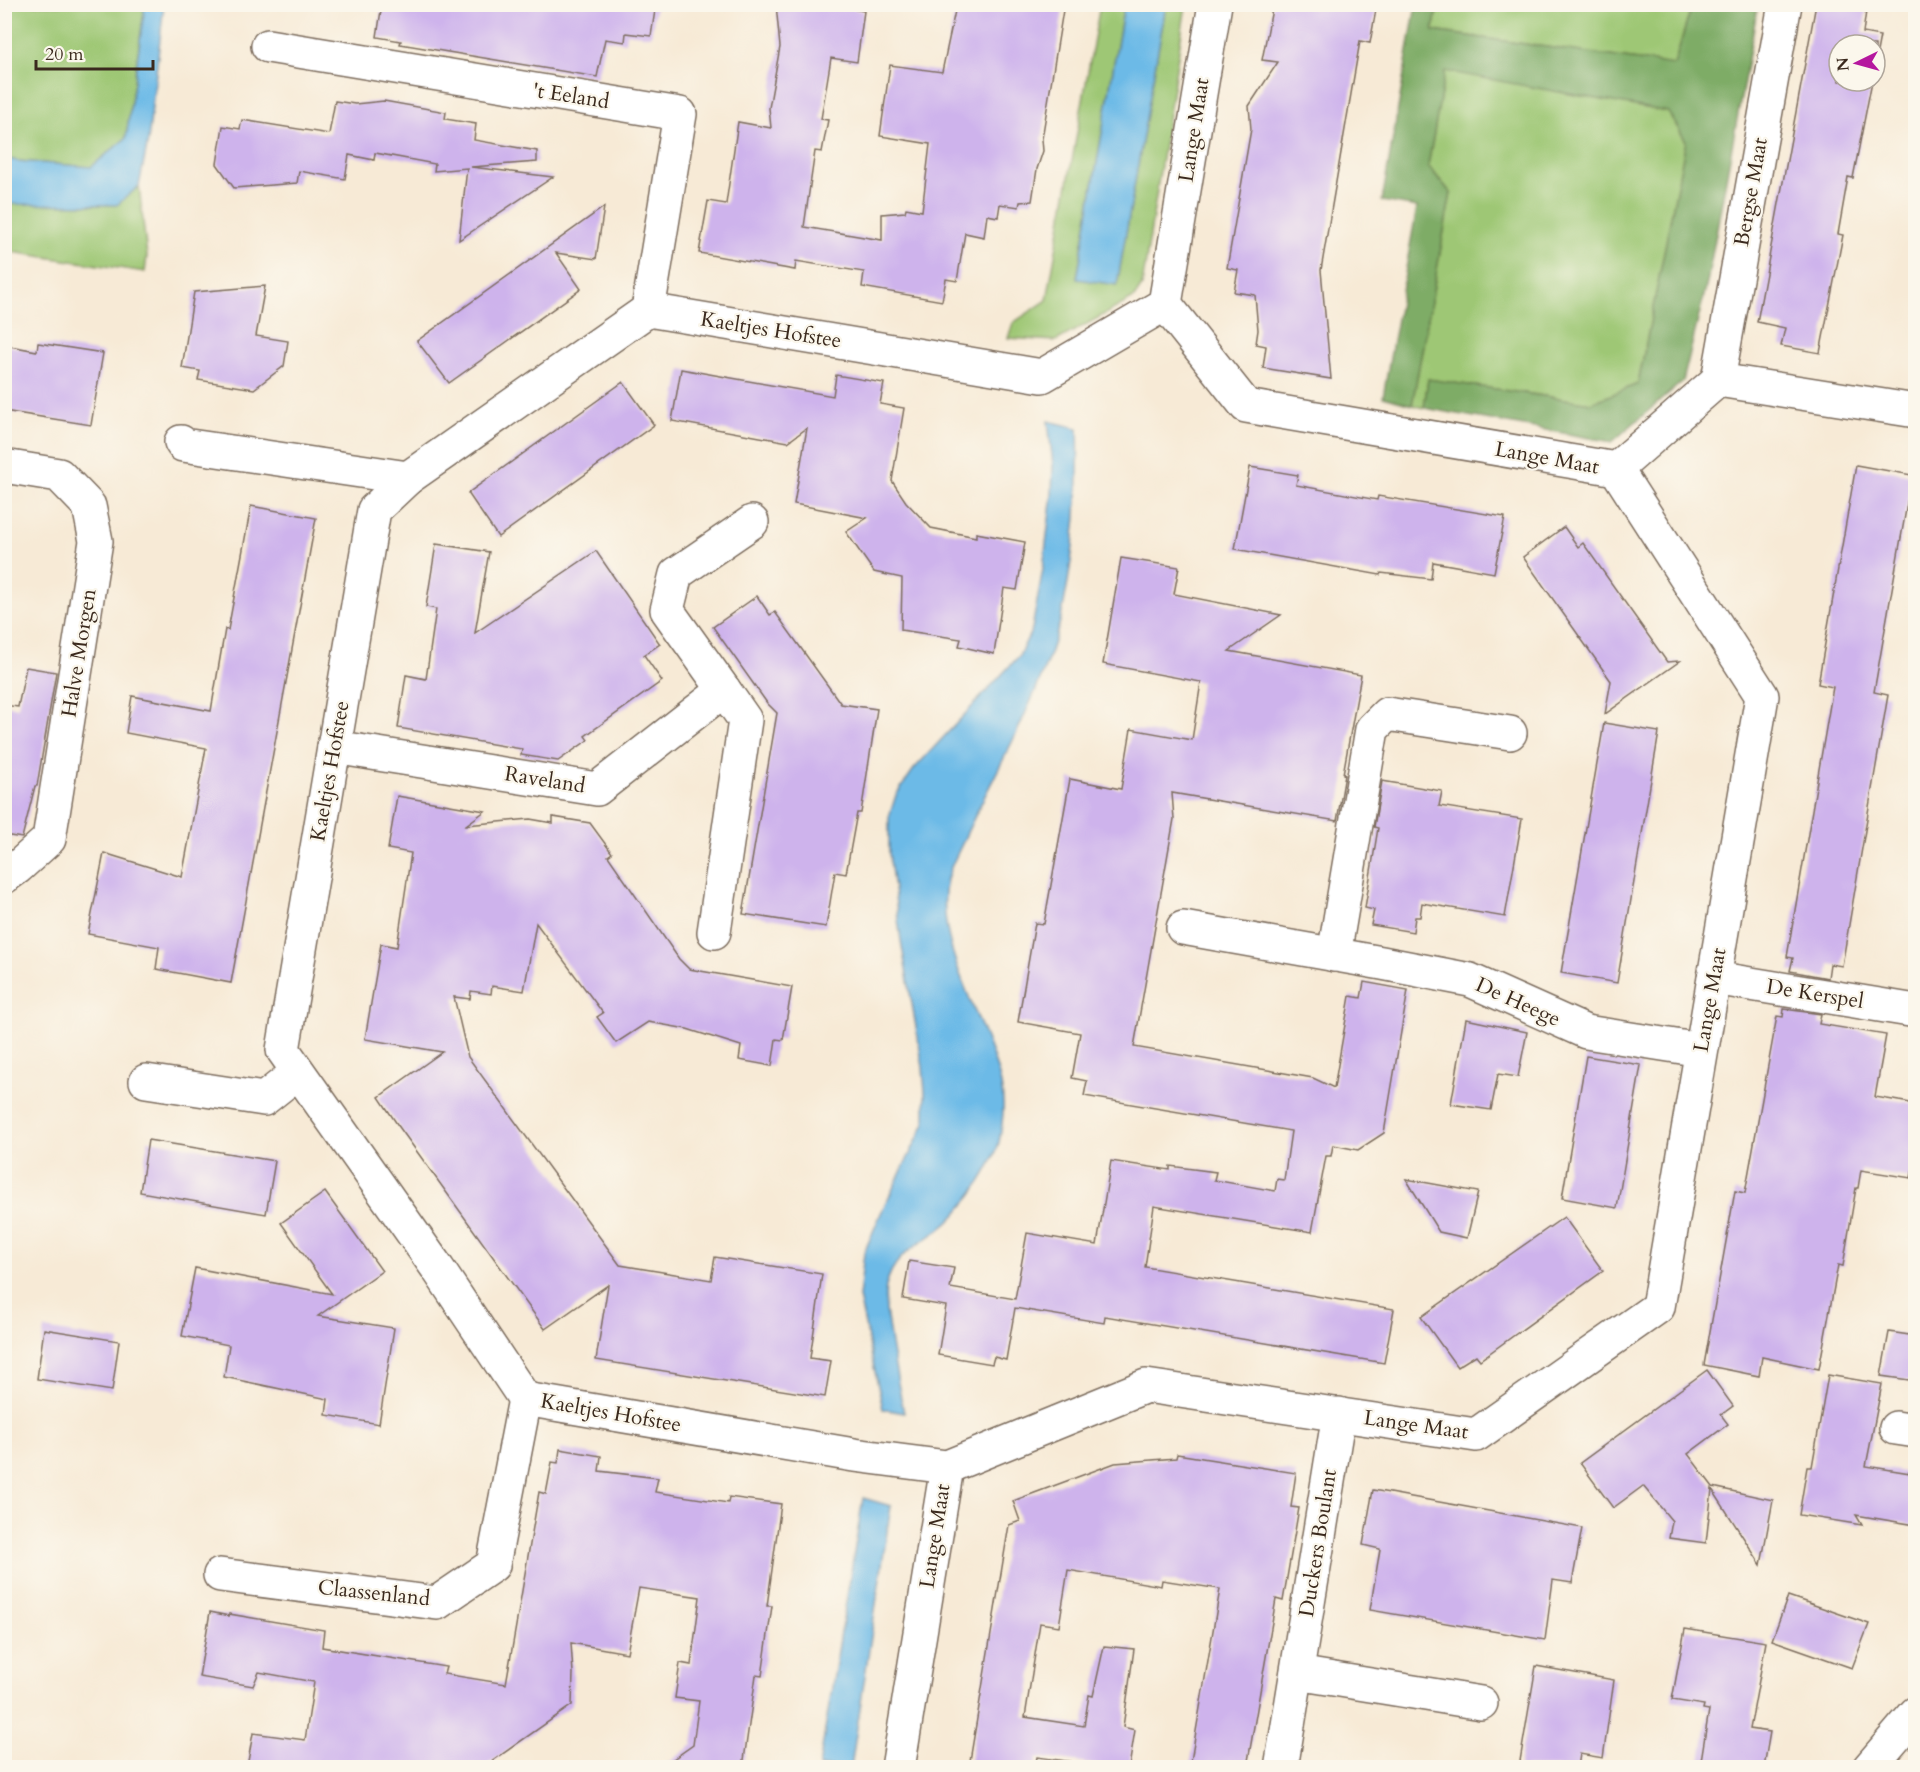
<svg xmlns="http://www.w3.org/2000/svg" width="1920" height="1772" font-family="Cardo,serif">
<style>
.green{fill:#9ec774;stroke:#6c7849;stroke-width:1.5}
.forest{fill:#7eac66;stroke:#5c6b42;stroke-width:1.5}
.water{fill:#6cbae7;stroke:#547282;stroke-width:1.5}
.building{fill:#ceb3ec}
.lines{fill:none;stroke-linecap:round;stroke-linejoin:round}
.minor-casing{stroke:#7d6d5e;stroke-width:36}
.minor{stroke:#fff;stroke-width:33}
.labels{text-anchor:middle;dominant-baseline:central;stroke-width:4.5;stroke-linejoin:round;paint-order:stroke}
.street-label{font-size:21px;fill:#3b2a1e;stroke:#fbf7ec}
</style>
<rect width="100%" height="100%" fill="#fbf7ec"/>
<filter id="ink" filterUnits="userSpaceOnUse"><feTurbulence type="fractalNoise" baseFrequency=".0167" numOctaves="2"/><feDisplacementMap in="SourceGraphic" scale="12" xChannelSelector="R" yChannelSelector="G"/><feConvolveMatrix kernelMatrix="1 2 1 2 8 2 1 2 1" color-interpolation-filters="sRGB"/></filter>
<filter id="wash" filterUnits="userSpaceOnUse"><feTurbulence type="fractalNoise" baseFrequency=".008" numOctaves="4" result="noise"/><feDisplacementMap in="SourceGraphic" scale="24" xChannelSelector="R" yChannelSelector="G"/><feGaussianBlur stdDeviation="1.35" result="paint"/><feColorMatrix in="noise" values="0 0 0 0 0 0 0 0 0 0 0 0 0 0 0 0 0 1.4 0 .05"/><feComposite in="paint" operator="in"/></filter>
<g filter="url(#wash)">
<rect width="100%" height="100%" fill="#f7ead6"/>
<g class="green">
<path d="M4,5H145L126,138L91,167L17,161L5,158Z"/>
<path d="M1100,5H1124L1077,278L1117,285L1166,5H1186L1142,286L1134,298L1056,341L1008,338L1013,323L1047,300Z"/>
<path d="M1438,5H1692L1674,65L1433,31Z"/>
<path d="M1445,70L1668,112L1686,141L1638,384L1591,403L1428,379L1424,408L1412,405L1451,193L1428,166Z"/>
<path d="M139,186L147,256L145,272L5,251L4,204L116,205Z"/>
</g>
<path class="forest" d="M1416,5H1438L1433,31L1674,65L1692,5H1758L1707,283L1683,381L1612,442L1424,408L1428,379L1591,403L1638,384L1686,141L1668,112L1445,71L1428,166L1451,193L1412,405L1383,397L1417,207L1382,201Z"/>
<g class="water">
<path d="M145,5H164L148,141L139,186L117,205L5,204V158L17,161L91,167L126,138Z"/>
<path d="M1124,5H1166L1117,285L1077,279Z"/>
<path d="M1048,421L1078,428C1080,488 1075,549 1063,609C1054,651 1034,695 1016,734C998,771 978,807 962,844C957,855 950,867 947,879C932,945 987,1021 1001,1084C1005,1103 1003,1123 999,1142C992,1169 962,1213 939,1230C917,1246 893,1255 886,1286C884,1299 886,1312 888,1324C892,1354 898,1383 904,1413L883,1409L859,1297L864,1253L881,1213L925,1123V1092L923,1067L901,941L889,853V817L896,795L914,769L1019,656L1032,629L1043,569L1052,494L1053,465Z"/>
<path d="M863,1498L891,1506L851,1767H819Z"/>
</g>
<g id="blocks">
<g class="building">
<path d="M382,4H656L651,36L626,33L625,42L605,39L597,77L448,52L400,44L401,41L377,37Z"/>
<path d="M776,4H824L864,11L857,62L831,58L821,119L828,120L822,152L815,151L804,227L882,240V214L905,212L906,208L922,211L930,144L880,136L890,65L942,72L956,6L970,8L969,4H1064L1042,139L1043,151L1037,169L1032,201L1020,202L1019,207L1000,204L998,217L987,215L984,237L965,233L957,281L946,279L942,301L862,287L864,272L796,261L795,270L699,253L708,201L726,204L738,122L771,128L769,108L780,47Z"/>
<path d="M1273,4H1377L1370,43L1360,41L1321,270L1331,379L1263,368L1266,346L1256,344L1258,330L1255,295L1234,292L1238,270L1227,268L1251,129L1249,106L1278,62L1262,60Z"/>
<path d="M1816,4H1867L1863,33L1880,36L1875,62V45H1839V81H1872L1853,178L1848,177L1838,234L1843,235L1820,353L1781,346L1785,328L1757,322Z"/>
<path d="M335,101L355,104L384,101L446,112L445,119L476,124L474,140L537,151V162L471,167L553,177L459,240L467,168L434,171L435,164L375,153L374,160L349,155L345,179L299,171L297,183L234,188L217,164L223,126L240,129L242,120L329,134Z"/>
<path d="M604,207L596,259L556,253L581,289L449,383L417,341Z"/>
<path d="M265,286L256,336L288,341L284,366L254,389L198,380L200,371L182,368L194,292Z"/>
<path d="M38,343L103,353L91,425L4,411V345L37,351Z"/>
<path d="M681,369L833,396L836,375L884,383L880,404L904,408L892,481L906,502L931,528L976,537V533L1025,542L1017,590L1004,588L994,654L959,646L961,639L901,630L902,578L874,572L846,532L867,518L794,504L807,428L788,442L672,421Z"/>
<path d="M623,382L654,425L498,537L468,493Z"/>
<path d="M1856,465L1912,475L1874,692L1888,695L1842,966L1830,964L1828,978L1790,971L1793,958L1787,957L1833,687L1818,684Z"/>
<path d="M1250,467L1298,475L1296,485L1377,500L1378,496L1505,517L1494,573L1433,562L1431,579L1381,573L1380,575L1235,549Z"/>
<path d="M251,506L316,518L231,983L156,969L159,947L88,934L104,853L182,877L206,748L126,733L132,696L211,711L225,629L228,630Z"/>
<path d="M1564,527L1578,547L1583,543L1667,662L1680,661L1605,714L1611,681L1523,557Z"/>
<path d="M436,544L489,552L475,633L596,551L660,644L644,655L662,681L585,736L588,740L558,761L521,755L522,749L398,728L406,675L426,679L436,609L426,607Z"/>
<path d="M1121,558L1179,567L1174,594L1281,615L1229,651L1361,675L1343,774L1345,775L1337,821L1172,793L1174,819L1134,1047L1313,1078L1334,1088L1350,996L1361,998L1364,982L1408,990L1384,1133L1358,1150L1333,1145L1331,1156H1326L1312,1232L1154,1206L1145,1267L1394,1309L1384,1363L1105,1316L1104,1323L1015,1308L1006,1360L994,1357L992,1364L938,1355L946,1306L903,1299L909,1261L954,1268L950,1288L1015,1299L1027,1233L1097,1245L1111,1161L1170,1170V1166L1216,1172L1214,1180L1275,1191L1277,1179L1284,1180L1291,1131L1084,1096L1087,1081L1072,1078L1080,1033L1018,1022L1035,923L1044,924L1070,779L1121,789L1131,729L1192,740L1201,682L1103,664Z"/>
<path d="M757,596L770,615L775,612L841,704L877,709L861,813H857L846,874L835,872L826,927L743,914L777,713L767,703L713,627Z"/>
<path d="M26,667L56,672L37,786H35L22,838L4,835V792L11,755L4,754V705L18,707Z"/>
<path d="M1604,723L1659,732L1617,983L1561,973Z"/>
<path d="M1382,781L1442,791L1439,806L1522,819L1505,917L1422,903L1420,917H1415L1413,932L1371,925L1374,910L1365,908L1378,828L1374,827Z"/>
<path d="M397,796L485,811L466,825L530,819L553,823V817L590,823L612,853L608,856L679,959L689,969L792,987L783,1040L776,1039L772,1066L739,1060L741,1046L687,1029L648,1022L616,1043L597,1017L603,1013L536,923L524,991L492,986L491,994L471,991L470,999L454,997L468,1057L620,1265L711,1280L715,1257L822,1274L810,1358L831,1361L825,1397L596,1360L608,1285L545,1329L397,1124L379,1097L442,1052L365,1039L381,944L397,947L411,853L388,849Z"/>
<path d="M1784,1009L1821,1014L1819,1024L1886,1035L1875,1097L1916,1104V1153L1911,1178L1861,1170L1858,1188H1856L1843,1266L1838,1265L1819,1369L1762,1357L1759,1376L1704,1365L1735,1191L1745,1193L1777,1016L1783,1017Z"/>
<path d="M1466,1019L1527,1032L1518,1077L1498,1074L1491,1110L1451,1104Z"/>
<path d="M1586,1056L1641,1065L1617,1208L1562,1198Z"/>
<path d="M148,1140L275,1161L266,1214L140,1192Z"/>
<path d="M1406,1179L1478,1192L1467,1238L1439,1232Z"/>
<path d="M325,1192L382,1271L318,1316L394,1328L379,1424L326,1415L328,1399L224,1377L229,1345L182,1336L195,1268L332,1294L281,1223Z"/>
<path d="M1564,1217L1603,1271L1480,1360L1476,1355L1457,1367L1421,1317Z"/>
<path d="M44,1329L119,1341L112,1391L37,1379Z"/>
<path d="M1889,1332L1916,1336V1381L1881,1376Z"/>
<path d="M1707,1370L1733,1406L1721,1415L1728,1424L1688,1454L1713,1487L1773,1500L1761,1565L1712,1489L1706,1543L1669,1538L1672,1521L1643,1486L1613,1508L1580,1463Z"/>
<path d="M1828,1375L1882,1384L1866,1466L1916,1474V1525L1856,1515L1862,1525L1799,1515L1807,1467H1812Z"/>
<path d="M560,1449L601,1456L599,1471L658,1478L655,1492L728,1503L729,1497L781,1504L767,1606H772L762,1676L756,1675L743,1767H662L693,1745L699,1701L675,1698L680,1663L691,1665L700,1597L639,1588L627,1653L571,1643L573,1673L572,1705L484,1767H247L253,1733L305,1740L314,1682L259,1672L253,1686L199,1677L210,1612L229,1616V1614L324,1630L322,1647L446,1667L444,1674L506,1684L539,1492L546,1494L552,1462L558,1463Z"/>
<path d="M1177,1454L1296,1473L1291,1507L1299,1508L1283,1601L1276,1599L1247,1767H1190L1220,1589L1162,1580L1161,1586L1068,1570L1059,1626L1040,1623L1025,1717L1084,1726L1089,1695L1093,1696L1104,1646L1134,1649L1123,1727L1135,1730L1129,1767H1111L1037,1757L1035,1767H969L1009,1525L1020,1521L1013,1501L1115,1463L1176,1458Z"/>
<path d="M1373,1490L1582,1528L1572,1583L1553,1580L1545,1640L1370,1610L1380,1549L1363,1545Z"/>
<path d="M1788,1596L1869,1624L1852,1668L1772,1640Z"/>
<path d="M1685,1629L1766,1642L1750,1729L1770,1732L1764,1767H1700L1709,1710L1703,1709L1704,1705L1672,1700Z"/>
<path d="M1536,1666L1614,1680L1603,1758L1580,1754L1578,1767H1519Z"/>
</g>
</g>
</g>
<g filter="url(#ink)">
<use href="#blocks" fill-opacity="0" stroke="#7d6d5e" stroke-width="1.5"/>
<g class="lines">
<g class="minor-casing">
<g id="minor">
<path d="M268,46L680,114L648,310"/>
<path d="M1165,304L1042,376L648,310L408,478L374,510L283,1050L438,1269L525,1399L854,1455L947,1467L1146,1386L1476,1435L1658,1307L1762,696L1616,469L1246,406L1165,304L1215,4"/>
<path d="M1718,380L1785,4"/>
<path d="M181,442L183,445L408,478"/>
<path d="M4,466L59,475L89,506L96,541L49,839L18,867L4,877"/>
<path d="M1616,469L1718,380L1916,411"/>
<path d="M724,690L667,610L676,574L752,522"/>
<path d="M334,747L597,789L724,690L745,720L714,932"/>
<path d="M1183,928L1382,963L1470,980L1586,1032L1701,1050"/>
<path d="M1334,955L1372,729L1387,714L1510,733"/>
<path d="M1714,978L1916,1011"/>
<path d="M146,1081L264,1099L298,1072"/>
<path d="M1896,1428L1916,1431"/>
<path d="M220,1575L437,1603L493,1565L525,1399"/>
<path d="M1297,1673L1481,1703"/>
<path d="M898,1768L947,1467"/>
<path d="M1281,1768L1339,1414"/>
<path d="M1869,1768L1916,1713"/>
</g>
</g>
<use href="#minor" class="minor"/>
</g>
</g>
<g class="labels">
<g class="street-label">
<text transform="translate(571 96) rotate(9)">'t Eeland</text>
<text transform="translate(1194 130) rotate(-81)">Lange Maat</text>
<text transform="translate(1751 192) rotate(-80)">Bergse Maat</text>
<text transform="translate(771 330) rotate(9)">Kaeltjes Hofstee</text>
<text transform="translate(1547 458) rotate(10)">Lange Maat</text>
<text transform="translate(79 653) rotate(-81)">Halve Morgen</text>
<text transform="translate(330 771) rotate(-80)">Kaeltjes Hofstee</text>
<text transform="translate(545 780) rotate(9)">Raveland</text>
<text transform="translate(1815 994) rotate(9)">De Kerspel</text>
<text transform="translate(1710 1000) rotate(-80)">Lange Maat</text>
<text transform="translate(1518 1002) rotate(24)">De Heege</text>
<text transform="translate(611 1413) rotate(10)">Kaeltjes Hofstee</text>
<text transform="translate(1416 1425) rotate(8)">Lange Maat</text>
<text transform="translate(935 1536) rotate(-81)">Lange Maat</text>
<text transform="translate(1318 1543) rotate(-81)">Duckers Boulant</text>
<text transform="translate(374 1593) rotate(6)">Claassenland</text>
</g>
</g>
<rect width="1920" height="1772" fill="none" stroke="#fbf7ec" stroke-width="24"/>
<g transform="translate(1857 63) rotate(265)"><circle r="28" fill="#fbf7ec" stroke="#aea59a" stroke-width="1.5"/>
<path d="M0-4.5L10 22L0 15L-10 22Z" fill="#b5179e"/>
<text y="-9" font-size="16" font-weight="bold" text-anchor="middle" fill="#3b2a1e">N</text>
</g>
<path d="M36 60v9h117v-9" fill="none" stroke="#3b2a1e" stroke-width="3"/>
<text x="45" y="60" font-size="18" fill="#3b2a1e" stroke="#fbf7ec" stroke-width="4.5" paint-order="stroke">20 m</text>
</svg>
